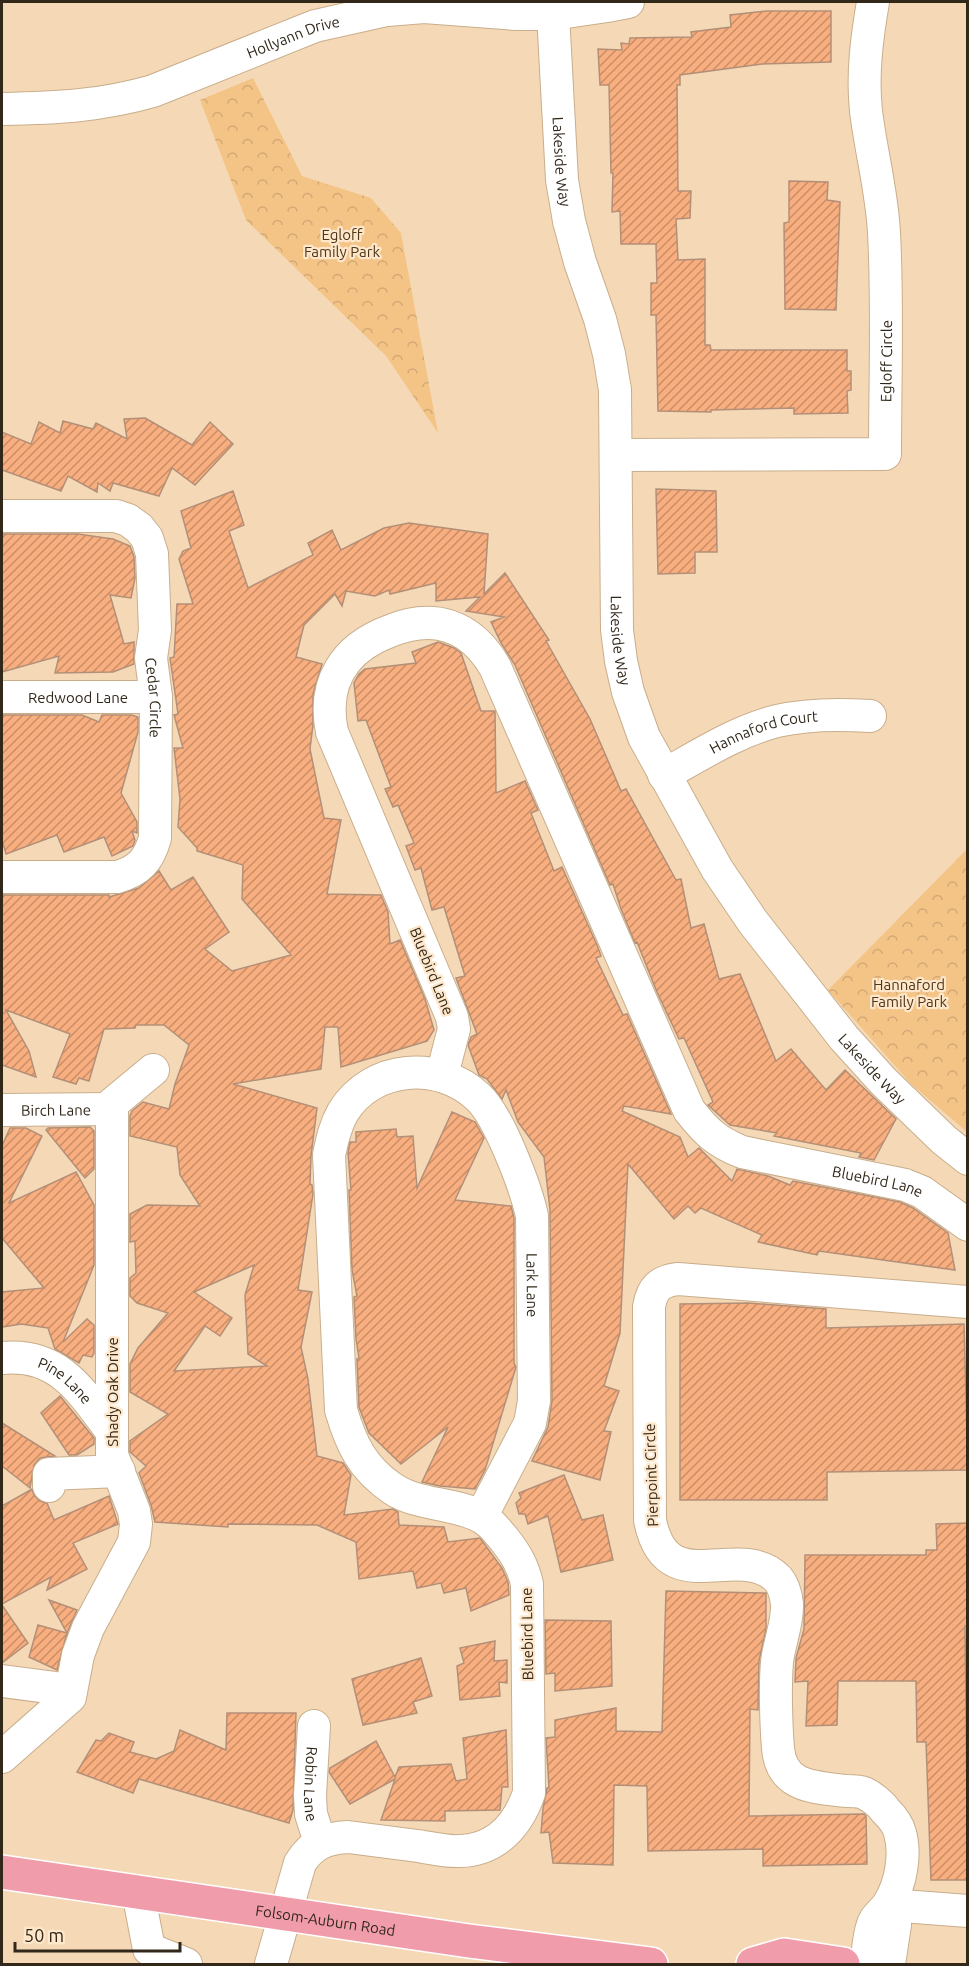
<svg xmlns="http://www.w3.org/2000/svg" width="969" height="1966" font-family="Ubuntu,sans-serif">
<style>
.park{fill:url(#park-crowns)}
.building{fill:url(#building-hatch);stroke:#b48f78;stroke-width:1.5;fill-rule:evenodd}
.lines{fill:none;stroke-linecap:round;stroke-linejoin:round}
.minor-casing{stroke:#c9ae8c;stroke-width:34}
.major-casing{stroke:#fff;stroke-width:36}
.minor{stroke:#fff;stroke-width:32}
.major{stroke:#f19cab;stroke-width:33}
.labels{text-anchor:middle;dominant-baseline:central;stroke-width:4.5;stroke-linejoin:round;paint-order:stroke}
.street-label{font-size:15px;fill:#32281a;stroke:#fee7cb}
.park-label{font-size:15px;fill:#4d3719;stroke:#fee7cb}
</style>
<defs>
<pattern id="park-crowns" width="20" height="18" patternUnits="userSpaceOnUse" patternTransform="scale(1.5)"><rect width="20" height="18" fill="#f4c487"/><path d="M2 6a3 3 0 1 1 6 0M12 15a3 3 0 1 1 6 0" fill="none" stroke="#d2a874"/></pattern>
<pattern id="building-hatch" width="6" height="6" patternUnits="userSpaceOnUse" patternTransform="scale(1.5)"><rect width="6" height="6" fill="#f8ae7f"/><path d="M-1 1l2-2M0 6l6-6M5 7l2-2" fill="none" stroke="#c98e67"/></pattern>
</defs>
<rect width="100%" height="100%" fill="#f5d9b6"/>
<g class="park">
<path d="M253,78L302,176L371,198L401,233L438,433L386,356L246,220L200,100Z"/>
<path d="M967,849V1132L911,1084L828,990Z"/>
</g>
<g class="building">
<path d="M766,11H831V62L762,64L680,75V85H677L678,191H691L690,218L676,219L678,260L705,259V345H710L711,350H847V371H851V390L847,391L848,413L794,414V408L711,410V412L658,411L656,315H651V283H657L656,244H621L620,211L612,212L613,173H611L609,85H600L598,49L622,50L621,43L629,44L630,38L692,37L691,32L731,27L730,15Z"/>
<path d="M789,181L828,182L827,200L840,202L836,310L785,309L784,223L789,222Z"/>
<path d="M145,418L192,445L210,422L233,444L195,485L172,468L159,496L113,483L110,491L98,483L97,492L68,476L61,491L2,470V432L31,444L39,422L60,433L63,421L93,429L96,423L127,439L124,419Z"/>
<path d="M656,489L716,491L717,552H695V573L658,574Z"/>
<path d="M233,491L244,525L229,531L248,588L313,555L308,543L332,530L341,550L384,528L409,523L488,534L484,594L505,573L549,640L546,641L590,719L621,791L626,789L676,880L681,879L691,928L704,924L719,979L740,974L776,1061L791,1049L826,1090L845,1070L896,1119L874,1160L859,1157L861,1153L774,1136L777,1133L730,1125L708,1105L713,1102L684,1038L679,1039L657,992L637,942L635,943L621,909L613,884L610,885L515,665L501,643L491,622L504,617L466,611L480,597L436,601V583L390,594L389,590L375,596L346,591L342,606L335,594L304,625L296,657L322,664L313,694V725L310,749L324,818L341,820L327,894L381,895L388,912L390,944L400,940L425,999L434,1030L427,1041L341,1067L338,1027H325L321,1069L233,1084L317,1108L311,1156L310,1184L312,1185L313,1194L298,1290L312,1292L301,1347L308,1379L317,1456L343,1463L351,1475L344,1515L393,1509L398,1512L399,1525L444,1527L448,1542L480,1538L502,1568L508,1582L509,1595L471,1611L466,1588L444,1593L441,1583L417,1588L413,1571L359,1579L356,1542L317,1525L228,1524V1527L155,1522L151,1505L139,1473L146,1466L130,1452V1441L168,1414L130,1392V1364L138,1348L168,1313L137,1303L130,1296V1278L136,1273L135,1241L130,1242V1214L147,1205L200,1206L180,1175L177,1147L130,1136V1116L132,1111L143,1102L169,1109L175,1084L189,1045L164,1025H136L135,1028L104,1029L89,1081L79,1078L76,1084L53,1077L70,1034L6,1010L29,1051L36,1077L2,1065V895H109V897L139,888L159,871L171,890L193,877L229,932L205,949L232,971L291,955L242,899L243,865L197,851V848L178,827L180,799L174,748H183L174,715L178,714L170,658L174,657L177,604H193L179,559L183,551L191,548L181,511ZM254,1265L245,1295L248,1354L267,1366L174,1371L205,1326L220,1336L232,1318L194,1292Z"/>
<path d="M2,534H78L113,539L130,546L134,557L135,578L131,598L110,595L124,644L134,642V664L113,672L55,673L59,656L2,672Z"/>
<path d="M438,642L454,648L461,653L481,711H495L496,793L525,781L538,810L531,813L554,871L562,867L597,945L601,956L596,958L623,1015L627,1014L671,1114L624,1106L622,1111L680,1137L688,1157L699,1148L732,1181L737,1169L768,1176L790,1185L793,1181L900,1202L913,1208L948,1233L955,1270L819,1251L817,1255L758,1242L762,1235L701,1208L695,1213L688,1206L674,1219L628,1164L620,1333L604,1386L619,1391L604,1431L611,1432L600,1480L532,1461L548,1427L552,1401L550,1210L544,1157L518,1122L506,1090L502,1099L487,1079L479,1075L468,1045L471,1037L477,1034L456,978L465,976L444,907L432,910L421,868L415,870L406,846L414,843L398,805L393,807L385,789L391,787L366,720L358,721L354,683L359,674L365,669L416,663L412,652Z"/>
<path d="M2,715H82L99,722L102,715H132L138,717V732L121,793L137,822V833L132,831L135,840L133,846L112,856L104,837L64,852L57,835L6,854L2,840Z"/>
<path d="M452,1112L475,1122L484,1138L455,1200L511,1206L514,1218V1363L516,1367L485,1470L475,1489L440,1486L422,1482L448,1427L401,1464L369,1433L359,1407L357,1359L359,1358L356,1339L354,1297L357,1296L352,1270L349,1190H351L348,1153L350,1142H356V1132L396,1129L397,1137L413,1136L417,1188Z"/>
<path d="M90,1127L94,1131V1169L85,1178L46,1130L48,1128Z"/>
<path d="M10,1128H26L42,1136L9,1203L76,1172L94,1205V1265L63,1342L87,1319L94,1325V1353L92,1357L83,1355L79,1363L55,1349L48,1328L21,1324L2,1327V1292L44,1288L2,1238V1146Z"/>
<path d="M748,1303L826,1309V1328L964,1324L968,1470L827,1472V1500H680V1304Z"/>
<path d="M60,1396L94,1438V1444L77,1455H69L41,1413Z"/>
<path d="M2,1423L55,1456L40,1458L34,1465L30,1488L2,1466Z"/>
<path d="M564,1475L582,1520L603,1515L613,1560L561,1572L548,1516L528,1524L525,1514H519L516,1503L521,1498L519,1493Z"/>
<path d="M32,1489L34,1495L40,1501L47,1503L54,1520L109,1496L118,1524L73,1543L87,1569L47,1590L51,1577L2,1604V1506Z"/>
<path d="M968,1523V1626H965L968,1880H931L926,1742H917L916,1681H838L837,1725L806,1726L808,1681L795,1682L796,1658L804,1629L805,1555H926V1550H937L936,1524Z"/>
<path d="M666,1591L766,1593V1629L759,1661L758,1710L750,1709L749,1816L864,1814L866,1816L867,1864L763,1866V1849L648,1851L647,1786L614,1785L613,1865L553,1863L549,1832L541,1833L543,1808L547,1788H549L546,1738L555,1737V1720L616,1708V1731L662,1732Z"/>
<path d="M49,1600L77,1610L67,1633Z"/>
<path d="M2,1605L28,1643L2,1663Z"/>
<path d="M545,1620L611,1621L612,1686L555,1691V1673L546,1674Z"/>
<path d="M38,1625L67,1633L57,1670L29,1657Z"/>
<path d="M495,1641L494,1661L507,1660V1683L499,1682L500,1696L460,1700L457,1666L464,1663L460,1648Z"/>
<path d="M421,1658L432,1696L413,1702L417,1713L363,1725L352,1679Z"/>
<path d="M227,1713H296L293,1810L289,1823L139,1779L133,1793L77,1772L96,1740L101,1741L109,1733L134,1742L130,1752L156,1759L174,1751L180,1730L226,1750Z"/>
<path d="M506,1730L508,1787H502L500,1810L445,1811V1821L381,1820L395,1779L350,1804L329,1772L330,1768L376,1741L395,1777L399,1767L451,1764L456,1781L467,1779L463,1738Z"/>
</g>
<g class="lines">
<g class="minor-casing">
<g id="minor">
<path id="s1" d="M553,14L562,180L569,221L580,262L600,319L609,354L615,390L617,630L621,661L628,692L644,737L717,869L753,922L844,1038L883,1081L944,1140L968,1159"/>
<path id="s2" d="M2,109C56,108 101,106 153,91L315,26L387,10L424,7L516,14H553L607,6L628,2"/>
<path id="s3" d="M616,455L885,454C885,381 888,307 884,233C882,192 871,152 866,111C862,74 867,37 873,2"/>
<path id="s4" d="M2,516H116L128,520L139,528L147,538L152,554L155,630L151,658L156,697L155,838C149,860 139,871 117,877H2"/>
<path id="s5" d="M2,697H156"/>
<path id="s6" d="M664,775C700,755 737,731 777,721C807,714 840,714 870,716"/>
<path id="s7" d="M442,1075L454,1029L452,1017L332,732C322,683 344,648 390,631C434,613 471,625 495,667L689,1110C706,1132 717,1142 742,1152L905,1185L922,1192L968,1225"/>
<path id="s8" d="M2,1110L112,1109"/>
<path id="s9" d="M2,1358C59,1352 82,1392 112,1432"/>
<path d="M49,1486V1474L119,1471"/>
<path d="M2,1681L71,1690"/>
<path id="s10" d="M314,1726L310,1795L311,1814L320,1842"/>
<path d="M2,1757L70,1697L78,1655L88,1628L134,1542L136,1524L134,1511L112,1455V1104L153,1070"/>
<path d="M138,1892L149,1949L186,1964"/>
<path d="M889,1905L968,1911"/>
<path id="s11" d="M271,1964L300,1863C312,1844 326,1838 348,1837C372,1840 395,1843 418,1846C431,1848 446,1852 460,1851C496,1850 518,1825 529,1793L527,1584C523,1566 516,1554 504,1539C497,1531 491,1522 481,1517C454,1502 419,1506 393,1489C362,1468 351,1444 341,1410L329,1155C332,1140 335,1126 343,1112C372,1065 439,1060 478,1097C499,1116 526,1188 532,1216L534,1401L530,1423L481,1517"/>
<path d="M866,1964C868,1953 869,1930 875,1920C879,1914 886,1909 889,1903C901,1884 906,1854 900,1833C898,1824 891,1816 885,1810C881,1804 871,1796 864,1793C859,1791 851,1791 846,1791C815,1787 781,1788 778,1748C776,1724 775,1686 777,1662C779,1643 788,1623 787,1604C786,1595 784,1586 778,1579C739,1539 666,1604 650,1520L649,1307C652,1288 660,1281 678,1279L968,1302"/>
<path d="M889,1964L895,1925L889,1905"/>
</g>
</g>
<g class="major-casing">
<g id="major">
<path id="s12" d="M2,1872L469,1941L651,1964"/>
<path d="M753,1964L784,1955L843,1964"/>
</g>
</g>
<use href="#minor" class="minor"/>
<use href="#major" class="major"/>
</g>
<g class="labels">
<g class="street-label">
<text stroke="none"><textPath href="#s2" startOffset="303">Hollyann Drive</textPath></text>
<text stroke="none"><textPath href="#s1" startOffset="148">Lakeside Way</textPath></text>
<text stroke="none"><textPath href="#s3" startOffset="362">Egloff Circle</textPath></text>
<text stroke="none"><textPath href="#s1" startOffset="634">Lakeside Way</textPath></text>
<text stroke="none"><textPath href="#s5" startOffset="76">Redwood Lane</textPath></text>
<text stroke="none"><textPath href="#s4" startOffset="314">Cedar Circle</textPath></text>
<text stroke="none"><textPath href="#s6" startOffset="110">Hannaford Court</textPath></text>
<text transform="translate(432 971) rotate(68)">Bluebird Lane</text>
<text stroke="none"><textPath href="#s1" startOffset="1138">Lakeside Way</textPath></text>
<text stroke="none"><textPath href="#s8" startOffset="54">Birch Lane</textPath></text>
<text stroke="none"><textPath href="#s7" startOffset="1312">Bluebird Lane</textPath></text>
<text stroke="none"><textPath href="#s11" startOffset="1510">Lark Lane</textPath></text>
<text stroke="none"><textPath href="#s9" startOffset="70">Pine Lane</textPath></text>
<text transform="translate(112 1392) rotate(-90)">Shady Oak Drive</text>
<text transform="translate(651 1475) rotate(-92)">Pierpoint Circle</text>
<text transform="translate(527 1634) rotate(-91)">Bluebird Lane</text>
<text stroke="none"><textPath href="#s10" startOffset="58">Robin Lane</textPath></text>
<text stroke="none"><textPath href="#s12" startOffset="327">Folsom-Auburn Road</textPath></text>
</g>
<g class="park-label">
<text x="342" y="234">Egloff<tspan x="342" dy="17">Family Park</tspan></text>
<text x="909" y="984">Hannaford<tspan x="909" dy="17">Family Park</tspan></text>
</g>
</g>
<rect width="969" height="1966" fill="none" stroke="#32281a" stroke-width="6"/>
<path d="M15 1942v9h165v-9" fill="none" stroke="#32281a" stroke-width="3"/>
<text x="24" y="1942" font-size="18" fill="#32281a" stroke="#fee7cb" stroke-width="4.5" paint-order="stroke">50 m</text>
</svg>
